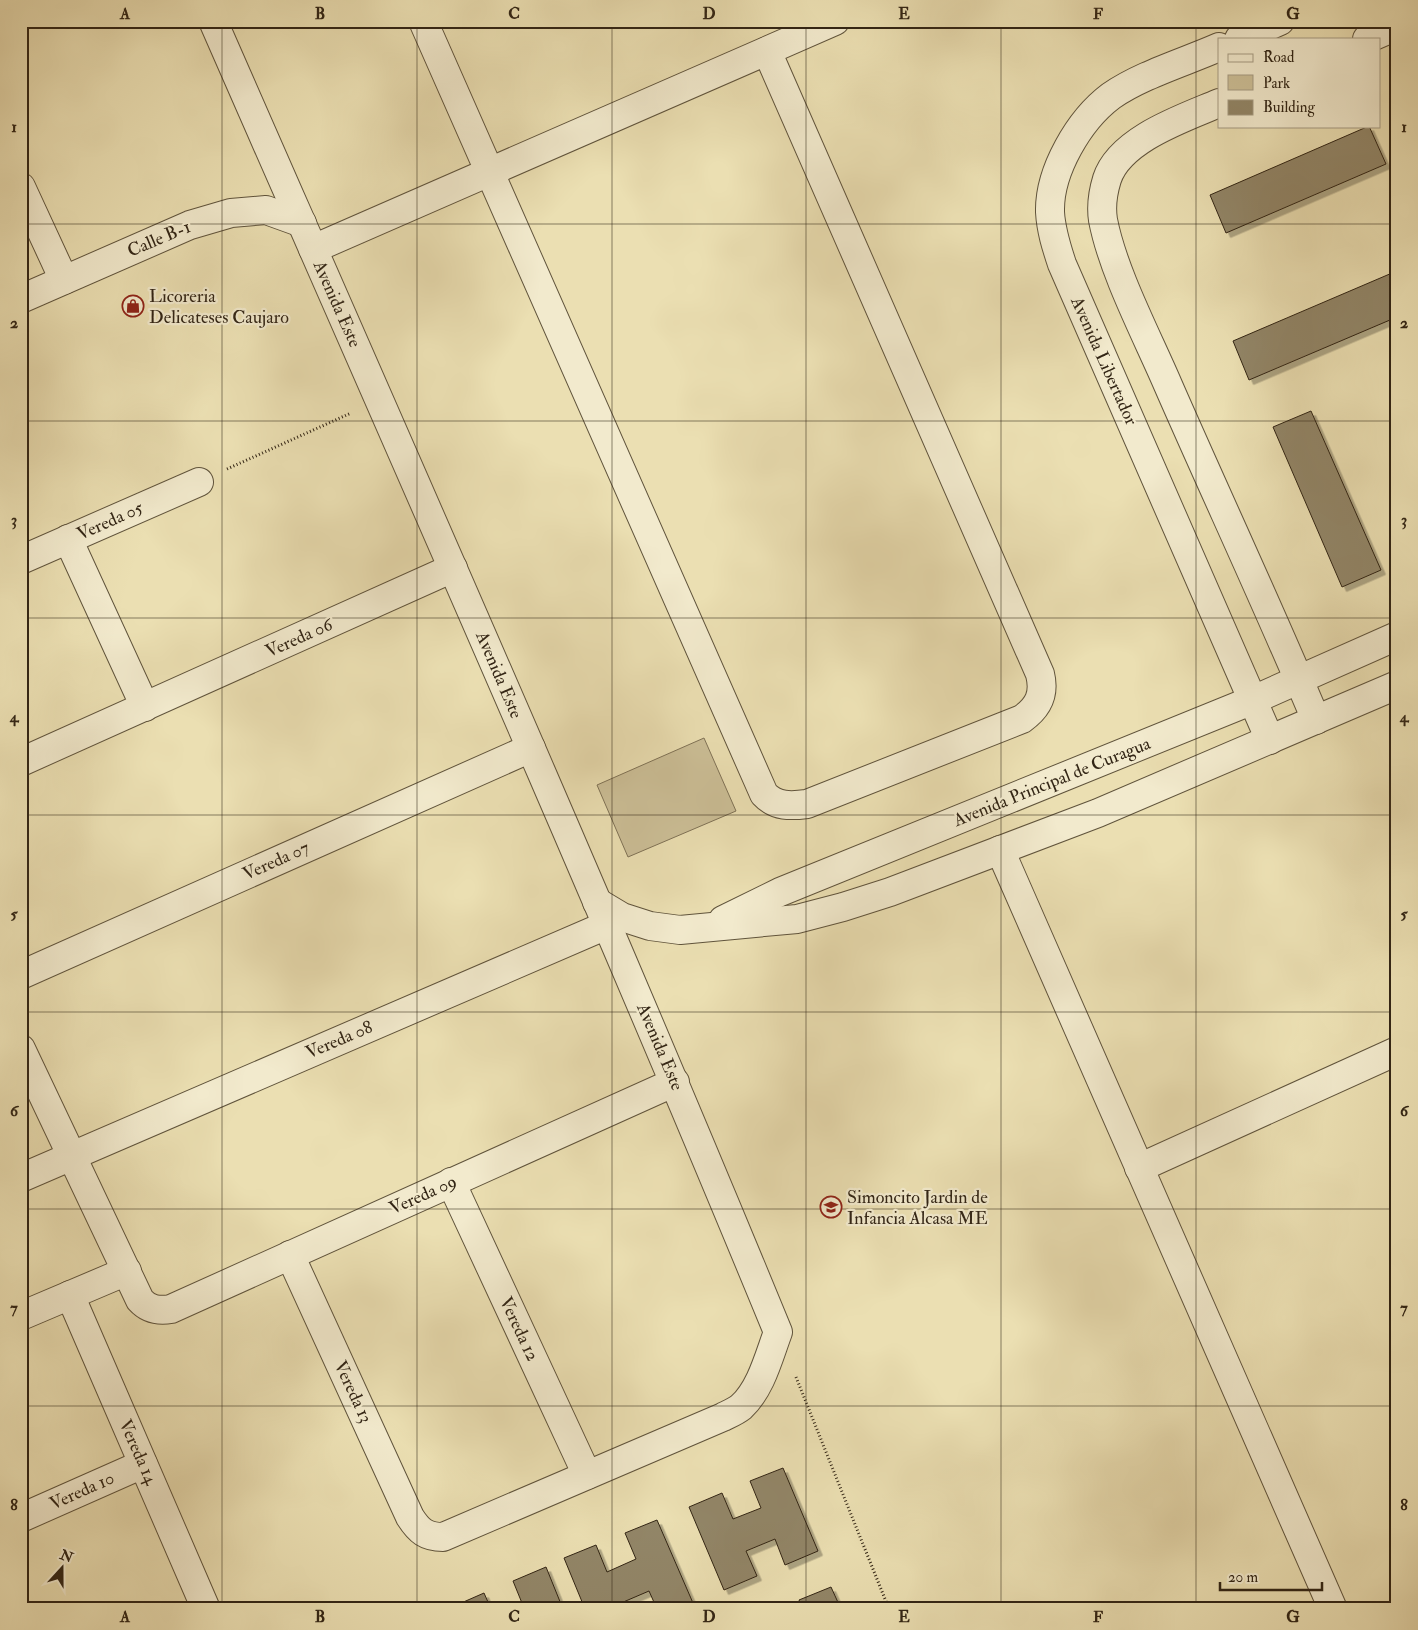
<svg xmlns="http://www.w3.org/2000/svg" width="1418" height="1630" font-family="'IM FELL Double Pica',serif">
<style>
.green{fill:#ccbf97;stroke:#7f7256}
.building{fill:#928667;stroke:#322515;filter:url(#shadow)}
.lines{fill:none;stroke-linecap:round;stroke-linejoin:round}
.minor-casing{stroke:#60543c;stroke-width:30}
.path{stroke:#322515;stroke-width:3;stroke-dasharray:1 2.5;stroke-linecap:butt}
.minor{stroke:#f2eacd;stroke-width:28}
.grid{fill:none;stroke:#322515;stroke-width:1;stroke-opacity:0.55}
.labels{text-anchor:middle;dominant-baseline:central;stroke-width:4.5;stroke-linejoin:round;paint-order:stroke}
.street-label{font-size:18px;fill:#322515;stroke:#f2eacd}
.poi-label{font-size:18px;fill:#322515;stroke:#f2eacd;text-anchor:start}
.neatline{fill:none;stroke:#322515;stroke-width:2}
.grid-label{font-size:16px;text-anchor:middle;font-weight:bold;fill:#322515}
</style>
<defs>
<filter id="shadow"><feDropShadow dx="4.5" dy="4.5" stdDeviation="0" flood-color="#0004"/></filter>
</defs>
<rect width="100%" height="100%" fill="#ebdfb2"/>
<filter id="stains"><feTurbulence type="fractalNoise" baseFrequency=".004" numOctaves="4"/><feColorMatrix values="0 0 0 0 .2 0 0 0 0 .09 0 0 0 0 .02 0 0 0 .5 -.17"/></filter>
<radialGradient id="worn" r=".72"><stop offset=".6" stop-color="#630" stop-opacity="0"/><stop offset="1" stop-color="#630" stop-opacity=".3"/></radialGradient>
<path class="green" d="M704,738L736,811L628,857L597,785Z"/>
<g class="building">
<path d="M1369,126L1386,164L1226,233L1210,195Z"/>
<path d="M1392,273L1397,283V317L1249,380L1233,341Z"/>
<path d="M1311,411L1381,570L1342,587L1273,427Z"/>
<path d="M783,1468L818,1551L785,1565L775,1539L746,1551L757,1576L724,1590L689,1507L722,1493L733,1519L761,1508L750,1481Z"/>
<path d="M657,1520L693,1603L679,1609H657L649,1591L621,1603L623,1609H585L564,1558L596,1545L607,1572L636,1559L625,1533Z"/>
<path d="M546,1567L563,1609H521L524,1608L513,1581Z"/>
<path d="M831,1587L841,1609H802L799,1600Z"/>
<path d="M484,1593L491,1609H453L452,1607Z"/>
</g>
<g class="lines">
<g class="minor-casing">
<g id="minor">
<path d="M213,21C404,457 597,892 778,1332C769,1356 761,1389 741,1407C736,1411 729,1414 723,1417L443,1537C426,1537 419,1531 410,1517L290,1255"/>
<path d="M423,21L764,794C776,807 791,806 807,804L1022,719C1039,707 1045,694 1040,674L767,51"/>
<path d="M1239,39L1280,21"/>
<path d="M1367,39L1397,26"/>
<path d="M1219,47C1185,62 1141,75 1111,96C1079,120 1049,171 1050,212C1051,230 1056,246 1062,264L1270,740"/>
<path d="M1219,103C1184,118 1120,139 1107,179C1103,192 1101,207 1103,220C1113,272 1147,336 1168,385C1217,497 1269,608 1316,720"/>
<path d="M21,187L64,280"/>
<path d="M313,249L835,21"/>
<path d="M21,299L190,225L231,213L266,210L302,223"/>
<path d="M68,539L145,707"/>
<path d="M21,560L199,482"/>
<path d="M21,762L453,568"/>
<path d="M1000,850L1333,1609"/>
<path d="M597,902L622,917L650,926L680,930L797,919L843,907L890,892L1098,813L1397,685"/>
<path d="M723,920L780,892L1253,700L1397,636"/>
<path d="M21,975L531,748"/>
<path d="M21,1049L140,1300C149,1310 159,1311 171,1309L675,1082"/>
<path d="M1139,1168L1397,1051"/>
<path d="M21,1178L607,925"/>
<path d="M451,1182L587,1475"/>
<path d="M70,1295L206,1609"/>
<path d="M21,1316L127,1271"/>
<path d="M21,1518L143,1464"/>
</g>
</g>
<g class="path">
<path d="M227,469L351,413"/>
<path d="M796,1377L889,1609"/>
</g>
<use href="#minor" class="minor"/>
</g>
<path class="grid" d="M222,21V1609M417,21V1609M612,21V1609M806,21V1609M1001,21V1609M1196,21V1609M21,224H1397M21,421H1397M21,618H1397M21,815H1397M21,1012H1397M21,1209H1397M21,1406H1397"/>
<defs>
<g id="shop-ring" transform="scale(1.125)"><circle r="9.5" fill="#f2eacd" stroke="#8f2418" stroke-width="1.5"/><path d="M-5-2.5h2.3a2.7 3.5 0 0 1 5.4 0H5L5.5 6h-11ZM-1.5-2.5h3a1.5 2.3 0 0 0-3 0Z" fill="#8f2418"/></g>
<g id="school-ring" transform="scale(1.125)"><circle r="9.5" fill="#f2eacd" stroke="#8f2418" stroke-width="1.5"/><path d="M0-5L7-2L0 1L-7-2ZM-4 1L0 2.5L4 1V4Q0 6-4 4Z" fill="#8f2418"/></g>
</defs>
<g fill-rule="evenodd">
<use href="#shop-ring" x="133" y="306"/>
<use href="#school-ring" x="831" y="1207"/>
</g>
<g class="labels">
<g class="street-label">
<text transform="translate(159 239) rotate(-23)">Calle B-1</text>
<text transform="translate(337 304) rotate(66)">Avenida Este</text>
<text transform="translate(1104 361) rotate(66)">Avenida Libertador</text>
<text transform="translate(110 521) rotate(-24)">Vereda 05</text>
<text transform="translate(299 638) rotate(-24)">Vereda 06</text>
<text transform="translate(499 675) rotate(67)">Avenida Este</text>
<text transform="translate(1052 782) rotate(-22)">Avenida Principal de Curagua</text>
<text transform="translate(276 861) rotate(-24)">Vereda 07</text>
<text transform="translate(339 1040) rotate(-23)">Vereda 08</text>
<text transform="translate(660 1047) rotate(67)">Avenida Este</text>
<text transform="translate(423 1195) rotate(-24)">Vereda 09</text>
<text transform="translate(519 1329) rotate(65)">Vereda 12</text>
<text transform="translate(353 1392) rotate(65)">Vereda 13</text>
<text transform="translate(138 1452) rotate(66)">Vereda 14</text>
<text transform="translate(82 1491) rotate(-24)">Vereda 10</text>
</g>
<g class="poi-label">
<text x="149" y="296">Licoreria<tspan x="149" dy="21">Delicateses Caujaro</tspan></text>
<text x="847" y="1197">Simoncito Jardin de<tspan x="847" dy="21">Infancia Alcasa ME</tspan></text>
</g>
</g>
<rect width="1418" height="1630" fill="none" stroke="#ebdfb2" stroke-width="55"/>
<rect x="1218" y="38" width="162" height="90" fill="#f2eacd" stroke="#a59b83"/>
<rect x="1228" y="54" width="25" height="8" fill="#f2eacd" stroke="#a59b83"/>
<text x="1263" y="62" font-size="15" fill="#322515">Road</text>
<rect x="1228" y="75" width="25" height="15" fill="#ccbf97" stroke="#a59b83"/>
<text x="1263" y="88" font-size="15" fill="#322515">Park</text>
<rect x="1228" y="100" width="25" height="15" fill="#928667" stroke="#a59b83"/>
<text x="1263" y="112" font-size="15" fill="#322515">Building</text>
<g transform="translate(62 1568) rotate(21)" stroke="#f2eacd" stroke-width="4" paint-order="stroke">
<path d="M0-4L9 19L0 12L-9 19Z" fill="#322515"/>
<text y="-8" font-size="14" font-weight="bold" text-anchor="middle" fill="#322515">N</text>
</g>
<path d="M1220 1582v8h102v-8" fill="none" stroke="#322515" stroke-width="2.5"/>
<text x="1228" y="1582" font-size="15" fill="#322515" stroke="#f2eacd" stroke-width="4" paint-order="stroke">20 m</text>
<rect x="28" y="28" width="1362" height="1574" class="neatline"/>
<g class="grid-label">
<text x="125" y="19">A</text>
<text x="320" y="19">B</text>
<text x="514" y="19">C</text>
<text x="709" y="19">D</text>
<text x="904" y="19">E</text>
<text x="1098" y="19">F</text>
<text x="1293" y="19">G</text>
<text x="14" y="132">1</text>
<text x="1404" y="132">1</text>
<text x="14" y="328">2</text>
<text x="1404" y="328">2</text>
<text x="14" y="525">3</text>
<text x="1404" y="525">3</text>
<text x="14" y="722">4</text>
<text x="1404" y="722">4</text>
<text x="14" y="919">5</text>
<text x="1404" y="919">5</text>
<text x="14" y="1116">6</text>
<text x="1404" y="1116">6</text>
<text x="14" y="1313">7</text>
<text x="1404" y="1313">7</text>
<text x="14" y="1510">8</text>
<text x="1404" y="1510">8</text>
<text x="125" y="1622">A</text>
<text x="320" y="1622">B</text>
<text x="514" y="1622">C</text>
<text x="709" y="1622">D</text>
<text x="904" y="1622">E</text>
<text x="1098" y="1622">F</text>
<text x="1293" y="1622">G</text>
</g>
<rect width="100%" height="100%" filter="url(#stains)"/>
<rect width="100%" height="100%" fill="url(#worn)"/>
</svg>
